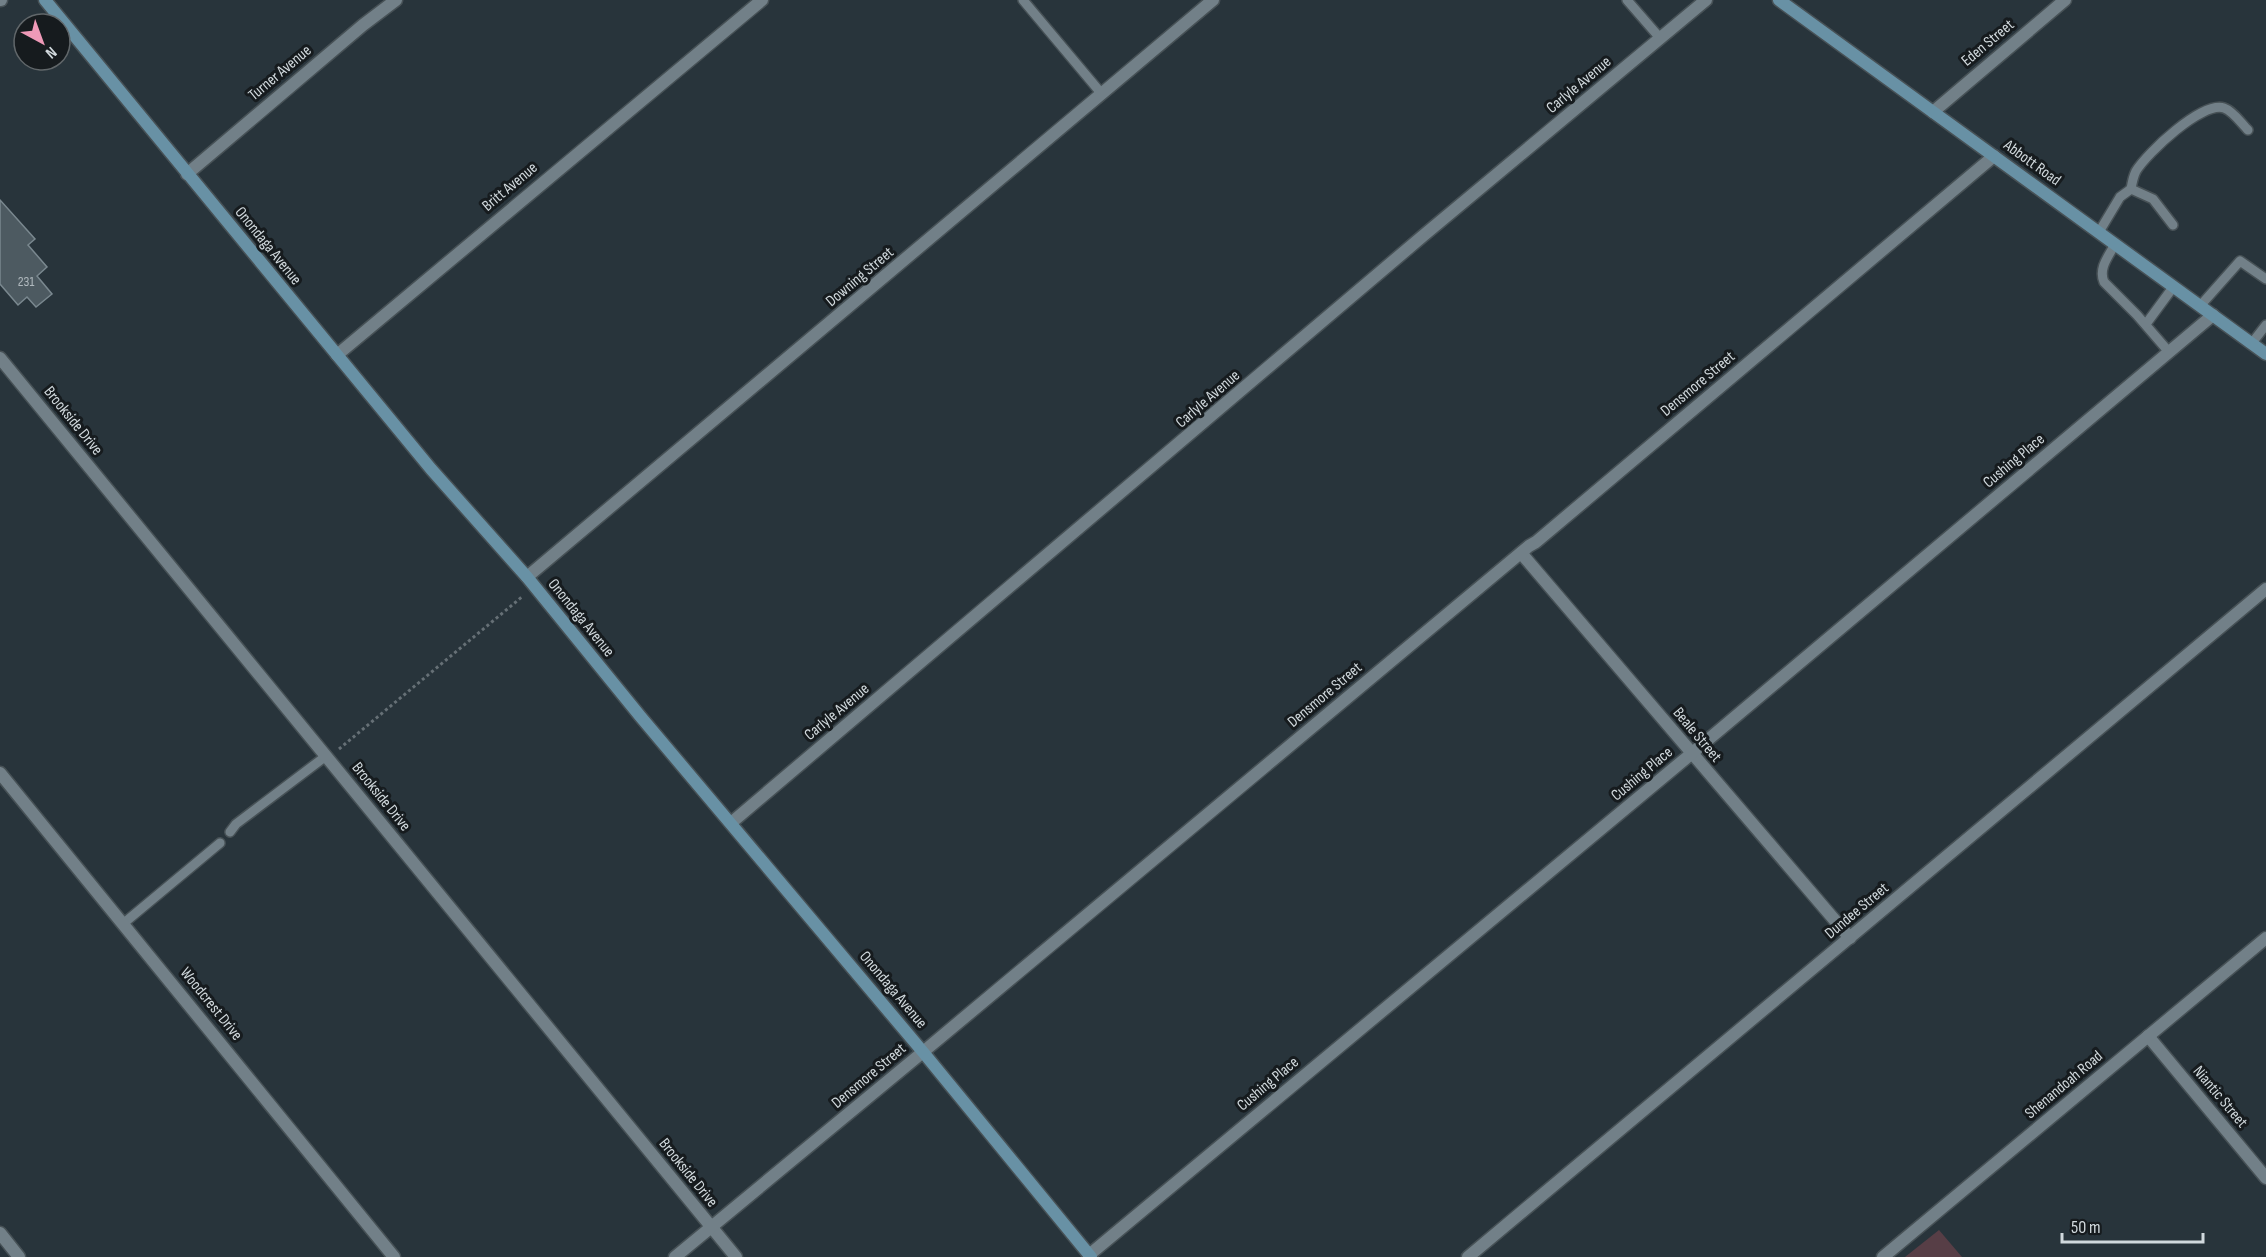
<svg xmlns="http://www.w3.org/2000/svg" width="2266" height="1257" font-family="'Sofia Sans Condensed',sans-serif">
<style>
.green{fill:#573e46}
.building{fill:#4d5a61;stroke:#7a888f;stroke-width:1.5}
.lines{fill:none;stroke-linecap:round;stroke-linejoin:round}
.lane-casing{stroke:#475156;stroke-width:12}
.street-casing{stroke:#475156;stroke-width:15}
.secondary-casing{stroke:#475156;stroke-width:15}
.path{stroke:#667076;stroke-width:3;stroke-dasharray:3 3;stroke-linecap:butt}
.lane{stroke:#728088;stroke-width:9}
.street{stroke:#728088;stroke-width:12}
.secondary{stroke:#6891a5;stroke-width:12}
.labels{text-anchor:middle;dominant-baseline:central;stroke-width:6;stroke-linejoin:round;paint-order:stroke}
.number-label{font-size:14px;fill:#b0b9be}
.street-label{font-size:16px;fill:#d1d9dd;stroke:#161b1e}
</style>
<rect width="100%" height="100%" fill="#28343b"/>
<path class="green" d="M1939,1230L1962,1257H1905Z"/>
<path class="building" d="M0,200L35,239L28,245L47,267L37,276L52,294L36,307L27,297L18,305L0,284Z"/>
<g class="lines">
<g class="lane-casing">
<g id="lane">
<path d="M1023,0L1101,93"/>
<path d="M1627,0L1660,38"/>
<path d="M2131,189C2132,183 2133,177 2136,171C2147,153 2202,101 2224,108C2233,111 2241,123 2248,130"/>
<path d="M2099,232L2120,197L2131,189L2153,199L2173,225"/>
<path d="M2115,244C2109,256 2098,268 2104,282L2137,315L2169,352"/>
<path d="M2200,306L2240,261L2266,279"/>
<path d="M2146,324L2174,286"/>
<path d="M2252,343L2266,325"/>
<path d="M230,832L236,824L326,756"/>
<path d="M124,923L220,843"/>
</g>
</g>
<g class="street-casing">
<g id="street">
<path d="M0,0H1"/>
<path d="M1933,112L2065,0"/>
<path d="M187,174L363,25L396,0"/>
<path d="M337,355L762,0"/>
<path d="M0,358L736,1257"/>
<path d="M1521,553L1850,938"/>
<path d="M527,577L1213,0"/>
<path d="M0,773L394,1257"/>
<path d="M731,823L1424,235L1706,0"/>
<path d="M2148,1036L2266,1178"/>
<path d="M0,1233L19,1257"/>
<path d="M1089,1255L1691,754L2213,315"/>
<path d="M675,1257L923,1052L1529,546L1536,542L1994,156"/>
<path d="M1468,1257L2266,589"/>
<path d="M1883,1257L2266,938"/>
</g>
</g>
<g class="secondary-casing">
<g id="secondary">
<path d="M45,0L431,469L527,577L640,716L923,1052L1091,1257"/>
<path d="M1779,0L2266,354"/>
</g>
</g>
<path class="path" d="M339,749L523,596"/>
<use href="#lane" class="lane"/>
<use href="#street" class="street"/>
<use href="#secondary" class="secondary"/>
</g>
<g class="labels">
<g class="number-label">
<text x="26" y="281">231</text>
</g>
<g class="street-label">
<text transform="translate(1988 43) rotate(-40)">Eden Street</text>
<text transform="translate(280 73) rotate(-40)">Turner Avenue</text>
<text transform="translate(1579 85) rotate(-40)">Carlyle Avenue</text>
<text transform="translate(2032 163) rotate(36)">Abbott Road</text>
<text transform="translate(510 187) rotate(-40)">Britt Avenue</text>
<text transform="translate(268 246) rotate(51)">Onondaga Avenue</text>
<text transform="translate(860 277) rotate(-40)">Downing Street</text>
<text transform="translate(1698 384) rotate(-40)">Densmore Street</text>
<text transform="translate(1208 399) rotate(-41)">Carlyle Avenue</text>
<text transform="translate(73 421) rotate(51)">Brookside Drive</text>
<text transform="translate(2014 461) rotate(-40)">Cushing Place</text>
<text transform="translate(581 618) rotate(51)">Onondaga Avenue</text>
<text transform="translate(1325 695) rotate(-40)">Densmore Street</text>
<text transform="translate(837 712) rotate(-40)">Carlyle Avenue</text>
<text transform="translate(1697 735) rotate(50)">Beale Street</text>
<text transform="translate(1642 774) rotate(-40)">Cushing Place</text>
<text transform="translate(381 797) rotate(51)">Brookside Drive</text>
<text transform="translate(1857 911) rotate(-40)">Dundee Street</text>
<text transform="translate(893 990) rotate(50)">Onondaga Avenue</text>
<text transform="translate(211 1004) rotate(51)">Woodcrest Drive</text>
<text transform="translate(869 1076) rotate(-40)">Densmore Street</text>
<text transform="translate(1268 1084) rotate(-40)">Cushing Place</text>
<text transform="translate(2064 1085) rotate(-40)">Shenandoah Road</text>
<text transform="translate(2220 1097) rotate(50)">Niantic Street</text>
<text transform="translate(688 1173) rotate(51)">Brookside Drive</text>
</g>
</g>
<g transform="translate(42 42) rotate(139)"><circle r="28" fill="#161b1e" stroke="#61676a" stroke-width="1.5"/>
<path d="M0-4.5L10 22L0 15L-10 22Z" fill="#ef9ab8"/>
<text y="-9" font-size="16" font-weight="bold" text-anchor="middle" fill="#d1d9dd">N</text>
</g>
<path d="M2062 1233v9h141v-9" fill="none" stroke="#d1d9dd" stroke-width="3"/>
<text x="2071" y="1233" font-size="18" fill="#d1d9dd" stroke="#161b1e" stroke-width="4.5" paint-order="stroke">50 m</text>
</svg>
